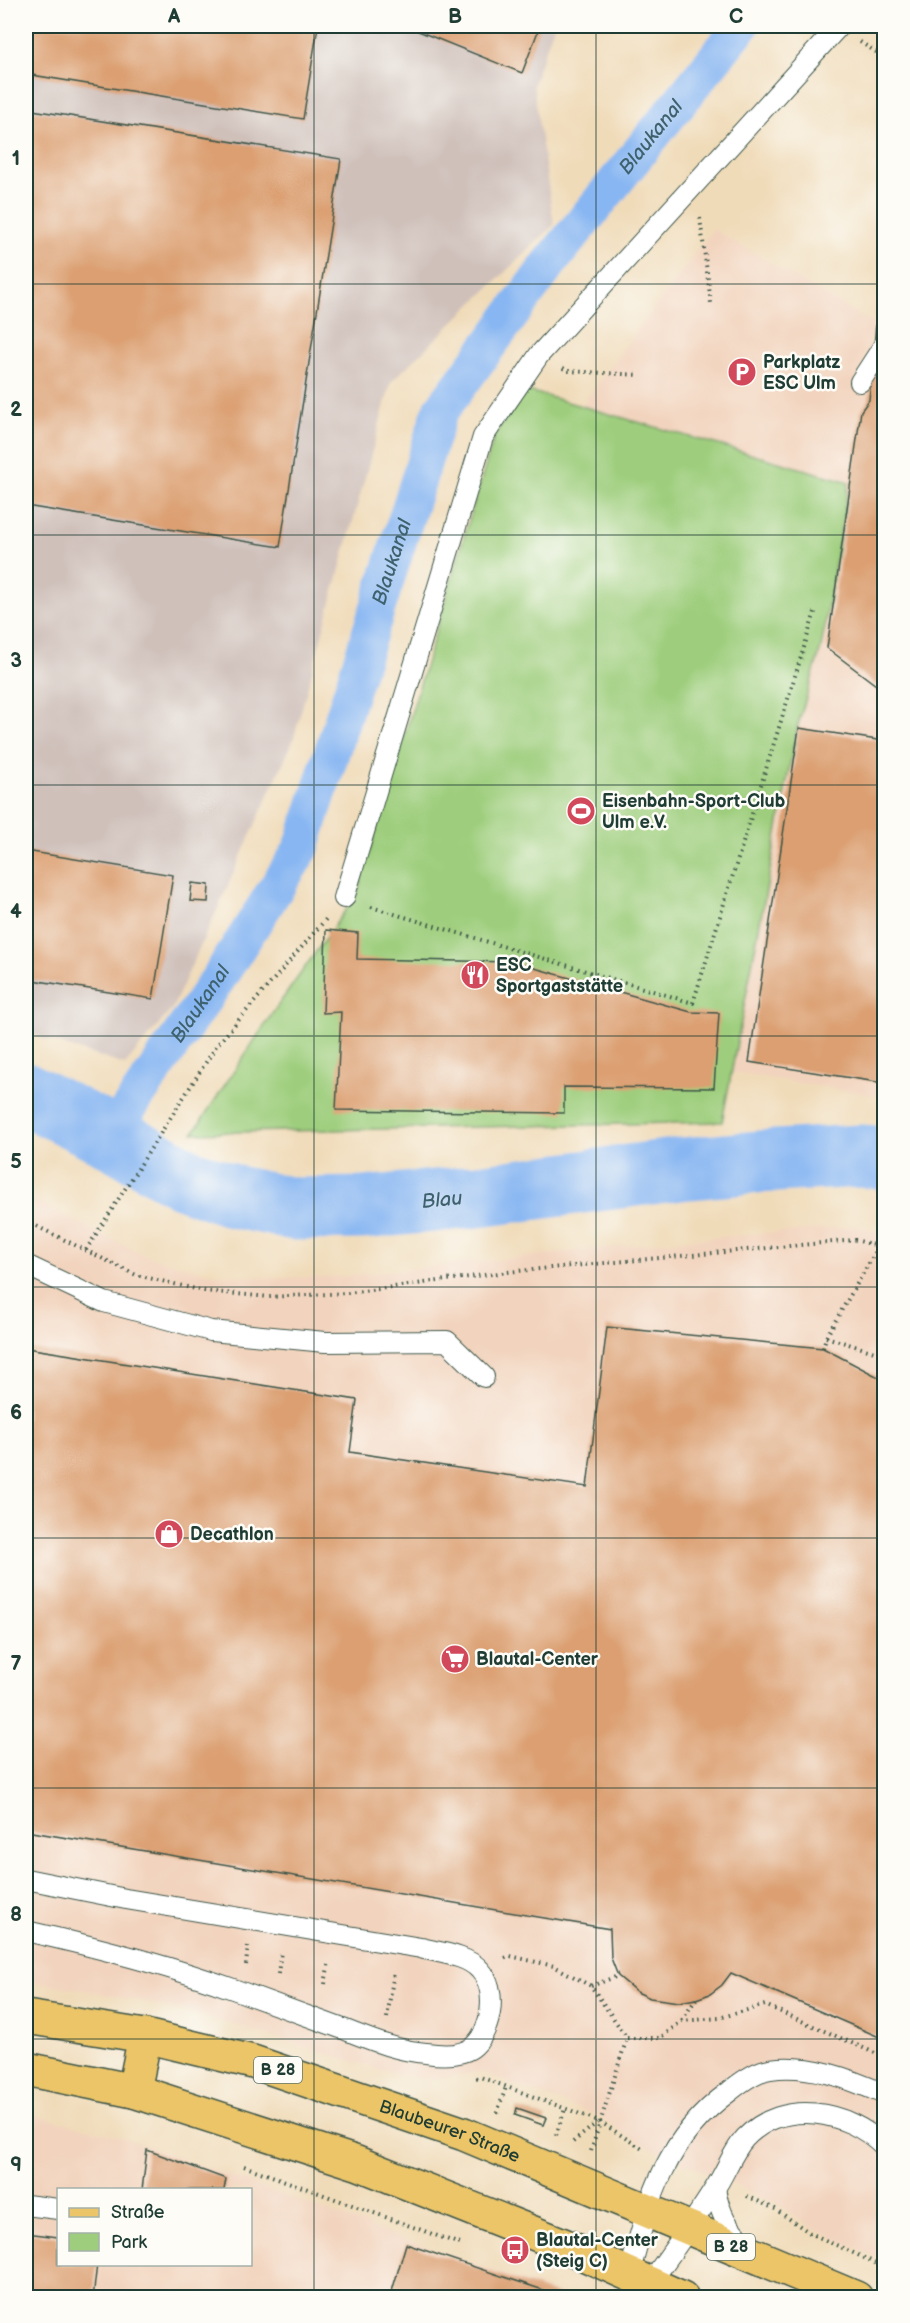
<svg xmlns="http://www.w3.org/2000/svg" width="910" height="2323" font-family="'Balsamiq Sans',sans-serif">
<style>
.built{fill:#f2d4be;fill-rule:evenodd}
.industrial{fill:#cfc0ba}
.green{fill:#9ece7d;stroke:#5e8658;stroke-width:1.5}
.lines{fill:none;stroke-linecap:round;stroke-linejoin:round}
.canal{stroke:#87b6f2;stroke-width:36}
.river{stroke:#87b6f2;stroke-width:63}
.building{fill:#db9f71}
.lane-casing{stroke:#3e5548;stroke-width:22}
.primary-casing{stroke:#3e5548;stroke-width:36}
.path{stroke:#3e5548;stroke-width:4;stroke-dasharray:1.5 4.5;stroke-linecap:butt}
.lane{stroke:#fff;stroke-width:20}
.primary{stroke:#ecc569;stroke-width:33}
.grid{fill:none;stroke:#1f3d34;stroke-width:1.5;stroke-opacity:0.55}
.labels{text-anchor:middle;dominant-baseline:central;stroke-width:5;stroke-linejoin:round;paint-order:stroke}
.shield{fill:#fdfcf7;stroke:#62766e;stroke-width:1.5}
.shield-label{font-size:16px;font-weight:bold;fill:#1f3d34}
.poi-label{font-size:18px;font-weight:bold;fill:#1f3d34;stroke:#fdfcf7;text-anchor:start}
.street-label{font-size:18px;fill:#1f3d34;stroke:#fdfcf7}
.water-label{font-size:20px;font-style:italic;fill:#3e616d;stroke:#fdfcf7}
.neatline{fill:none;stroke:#1f3d34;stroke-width:2}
.grid-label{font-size:20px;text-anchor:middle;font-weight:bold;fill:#1f3d34}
</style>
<rect width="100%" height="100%" fill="#fdfcf7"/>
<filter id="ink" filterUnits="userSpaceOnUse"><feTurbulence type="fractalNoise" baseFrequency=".0167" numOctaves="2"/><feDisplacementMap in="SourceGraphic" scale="12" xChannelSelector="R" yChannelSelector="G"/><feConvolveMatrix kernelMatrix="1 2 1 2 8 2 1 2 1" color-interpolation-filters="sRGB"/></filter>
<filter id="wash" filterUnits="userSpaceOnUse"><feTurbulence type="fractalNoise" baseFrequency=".008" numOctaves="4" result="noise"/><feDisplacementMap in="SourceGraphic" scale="24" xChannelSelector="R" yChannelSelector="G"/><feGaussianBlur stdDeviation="1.35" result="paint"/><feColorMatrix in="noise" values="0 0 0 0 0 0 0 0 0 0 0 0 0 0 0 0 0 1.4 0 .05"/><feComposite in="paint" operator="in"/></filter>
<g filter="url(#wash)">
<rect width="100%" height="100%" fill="#f0dbb9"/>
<g class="built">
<path d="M713,229L881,328L884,323V1097L731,1072L797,728L821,648L848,482L581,406Z"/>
<path d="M26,1197L144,1255L213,1274L274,1278L344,1276L682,1240L856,1226L884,1234V2261L812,2228L777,2204L637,2142L601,2117L480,2072L430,2079L380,2070L191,2012L110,1995L26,1980Z"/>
<path d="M26,2113L124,2138L566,2297H26ZM58,2190H250V2264H58Z"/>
</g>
<path class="industrial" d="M26,26H554L533,84L554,225L391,382L293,741L172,1009L125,1065L26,1033Z"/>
<path class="green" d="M525,390L849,482L821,648L797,728L722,1122L193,1133L274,1011L357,894L495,434Z"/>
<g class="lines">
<path class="canal" id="s1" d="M110,1136L218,979L301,849L440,412L549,264L741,26"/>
<path class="river" id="s2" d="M26,1094L110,1136L184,1178L236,1197L294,1209L363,1208L463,1198L681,1169L758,1162L860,1156L884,1158"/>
</g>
<g id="blocks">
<g class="building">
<path d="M26,26H318L303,119L26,74Z"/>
<path d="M406,26H540L522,73Z"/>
<path d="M26,109L341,159L280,547L26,506Z"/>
<path d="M878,302L884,307V691L827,648L861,411L869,400Z"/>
<path d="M799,728L884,741V1083L749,1062Z"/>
<path d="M26,851L173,875L153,999L26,979Z"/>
<path d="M192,883L209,885L208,902L190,901Z"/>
<path d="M326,930L358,933L357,959L513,962L691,1012L719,1013L714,1088L564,1087V1113L336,1110L341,1012L323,1013Z"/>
<path d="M607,1327L823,1348L884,1380V2039L731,1973L722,1985L710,1994L696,1999L679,2002L650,1998L637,1992L618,1976L611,1958L610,1929L26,1831V1348L357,1400L350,1452L587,1487Z"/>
<path d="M517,2108L546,2118L543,2125L515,2115Z"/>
<path d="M147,2150L226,2179L224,2190H142Z"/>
<path d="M26,2233L58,2237V2264H97L93,2298H26Z"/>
<path d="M406,2244L564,2297V2298H390Z"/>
</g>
</g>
</g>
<g filter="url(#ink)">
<use href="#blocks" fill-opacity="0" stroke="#3e5548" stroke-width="1.5"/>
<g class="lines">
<g class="lane-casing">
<g id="lane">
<path d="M860,382L884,345"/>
<path d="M344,898L483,437L539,355L839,26"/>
<path d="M26,1265L104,1302L211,1331L325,1342L447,1341L484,1377"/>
<path d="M26,1879L126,1899L421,1948C440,1953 467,1955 480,1970C498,1989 492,2029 474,2046C462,2057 440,2055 426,2053C397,2051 369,2039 343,2029C307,2016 271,2003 236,1990C167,1965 97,1947 26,1931"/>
<path d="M715,2189C720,2212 727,2230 747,2244"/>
<path d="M26,2205L58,2209"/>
<path d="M629,2275C649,2200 664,2139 730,2091C741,2082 756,2071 770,2069C809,2063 850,2079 884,2094"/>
<path d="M650,2283C673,2251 696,2219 717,2185C726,2171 733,2151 745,2138C784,2098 847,2110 884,2146"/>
</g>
</g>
<g class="primary-casing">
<g id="primary">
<path id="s3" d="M26,2017L145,2036L253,2062L464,2134L856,2298"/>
<path d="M26,2069L134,2091L357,2163L566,2246L682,2298"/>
<path d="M134,2091L145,2036"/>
</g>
</g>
<g class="path">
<path d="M860,42L884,57"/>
<path d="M700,218L711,303"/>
<path d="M563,368L568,371L640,375"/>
<path d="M371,907L693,1003L815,612"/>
<path d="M26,1221L136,1275L204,1291L269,1297L348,1293L507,1272L855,1240L879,1246L884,1250"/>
<path d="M86,1250L217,1045L326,919"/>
<path d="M826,1337L884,1355"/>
<path d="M823,1348L826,1337L879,1246"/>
<path d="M505,1958L510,1956L554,1966L591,1986L627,2038"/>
<path d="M246,1965L248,1946"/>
<path d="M278,1974L281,1951"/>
<path d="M325,1984L329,1961"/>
<path d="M591,1986L618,1976"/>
<path d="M387,2018L394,1972"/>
<path d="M682,2020L696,1999"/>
<path d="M627,2038H660L682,2021L719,2018L765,2005L884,2057"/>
<path d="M476,2078L480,2077L599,2121L644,2150"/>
<path d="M497,2113L506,2087"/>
<path d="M556,2135L565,2109"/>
<path d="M573,2142L598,2122"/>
<path d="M591,2151L627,2038"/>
<path d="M244,2166L460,2244"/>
<path d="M747,2196L775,2209L810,2233L884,2267"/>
</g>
<use href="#lane" class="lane"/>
<use href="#primary" class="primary"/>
</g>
</g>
<path class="grid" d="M314,26V2298M596,26V2298M26,284H884M26,535H884M26,785H884M26,1036H884M26,1287H884M26,1538H884M26,1788H884M26,2039H884"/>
<defs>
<g id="parking-disc" transform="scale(1.5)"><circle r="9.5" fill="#d1495b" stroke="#fdfcf7"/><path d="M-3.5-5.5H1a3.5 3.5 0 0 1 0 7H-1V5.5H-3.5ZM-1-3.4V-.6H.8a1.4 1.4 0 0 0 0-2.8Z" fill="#fff"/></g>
<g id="stadium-disc" transform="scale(1.5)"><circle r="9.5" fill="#d1495b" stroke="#fdfcf7"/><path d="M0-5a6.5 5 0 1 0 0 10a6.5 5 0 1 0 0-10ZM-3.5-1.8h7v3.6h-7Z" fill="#fff"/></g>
<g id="restaurant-disc" transform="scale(1.5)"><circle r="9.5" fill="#d1495b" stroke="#fdfcf7"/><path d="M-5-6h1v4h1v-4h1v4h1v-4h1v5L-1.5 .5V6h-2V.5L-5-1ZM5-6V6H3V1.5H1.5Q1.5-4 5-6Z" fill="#fff"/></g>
<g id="shop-disc" transform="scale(1.5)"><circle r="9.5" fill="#d1495b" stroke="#fdfcf7"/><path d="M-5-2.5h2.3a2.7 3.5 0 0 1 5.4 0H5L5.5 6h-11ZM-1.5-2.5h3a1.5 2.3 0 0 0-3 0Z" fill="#fff"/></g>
<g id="supermarket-disc" transform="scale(1.5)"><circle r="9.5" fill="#d1495b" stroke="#fdfcf7"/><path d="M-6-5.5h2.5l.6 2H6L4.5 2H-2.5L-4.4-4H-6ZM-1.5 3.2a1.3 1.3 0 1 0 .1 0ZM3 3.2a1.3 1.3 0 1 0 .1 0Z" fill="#fff"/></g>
<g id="bus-disc" transform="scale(1.5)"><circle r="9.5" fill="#d1495b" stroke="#fdfcf7"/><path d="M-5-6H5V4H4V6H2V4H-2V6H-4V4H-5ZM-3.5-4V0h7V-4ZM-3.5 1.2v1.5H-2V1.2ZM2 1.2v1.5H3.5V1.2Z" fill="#fff"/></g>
</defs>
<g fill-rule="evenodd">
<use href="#parking-disc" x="742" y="372"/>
<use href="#stadium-disc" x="581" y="811"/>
<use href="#restaurant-disc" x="475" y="975"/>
<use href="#shop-disc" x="169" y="1534"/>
<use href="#supermarket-disc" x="455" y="1659"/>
<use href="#bus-disc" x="515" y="2250"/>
</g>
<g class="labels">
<g class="shield">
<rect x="254" y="2057" width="48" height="26" rx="4.5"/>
<rect x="707" y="2234" width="48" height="26" rx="4.5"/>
</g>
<g class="shield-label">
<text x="278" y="2070">B 28</text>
<text x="731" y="2247">B 28</text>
</g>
<g class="poi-label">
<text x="763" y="362">Parkplatz<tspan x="763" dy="21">ESC Ulm</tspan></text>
<text x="602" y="801">Eisenbahn-Sport-Club<tspan x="602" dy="21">Ulm e.V.</tspan></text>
<text x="496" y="965">ESC<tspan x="496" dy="21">Sportgaststätte</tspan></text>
<text x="190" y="1534">Decathlon</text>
<text x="476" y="1659">Blautal-Center</text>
<text x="536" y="2240">Blautal-Center<tspan x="536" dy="21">(Steig C)</tspan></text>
</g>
<g class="street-label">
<text stroke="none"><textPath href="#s3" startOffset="440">Blaubeurer Straße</textPath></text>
</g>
<g class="water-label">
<text stroke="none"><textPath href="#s1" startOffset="1150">Blaukanal</textPath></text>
<text stroke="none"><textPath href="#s1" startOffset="646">Blaukanal</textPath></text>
<text stroke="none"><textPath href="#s1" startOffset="160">Blaukanal</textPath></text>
<text stroke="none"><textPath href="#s2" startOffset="442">Blau</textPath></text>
</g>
</g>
<rect width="910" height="2323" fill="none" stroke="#fdfcf7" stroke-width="66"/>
<rect x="57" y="2188" width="195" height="78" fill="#fdfcf7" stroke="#a4b0a9" stroke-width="1.5"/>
<rect x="69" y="2208" width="30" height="9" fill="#ecc569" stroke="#a4b0a9" stroke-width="1.5"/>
<text x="111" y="2218" font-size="18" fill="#1f3d34">Straße</text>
<rect x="69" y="2233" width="30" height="18" fill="#9ece7d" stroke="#a4b0a9" stroke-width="1.5"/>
<text x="111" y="2248" font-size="18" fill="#1f3d34">Park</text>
<rect x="33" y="33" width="844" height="2257" class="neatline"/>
<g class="grid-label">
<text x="174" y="23">A</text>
<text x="455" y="23">B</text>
<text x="736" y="23">C</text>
<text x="16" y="165">1</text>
<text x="16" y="416">2</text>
<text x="16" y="667">3</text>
<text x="16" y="918">4</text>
<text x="16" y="1168">5</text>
<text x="16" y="1419">6</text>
<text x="16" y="1670">7</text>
<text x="16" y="1921">8</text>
<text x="16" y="2171">9</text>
</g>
</svg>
